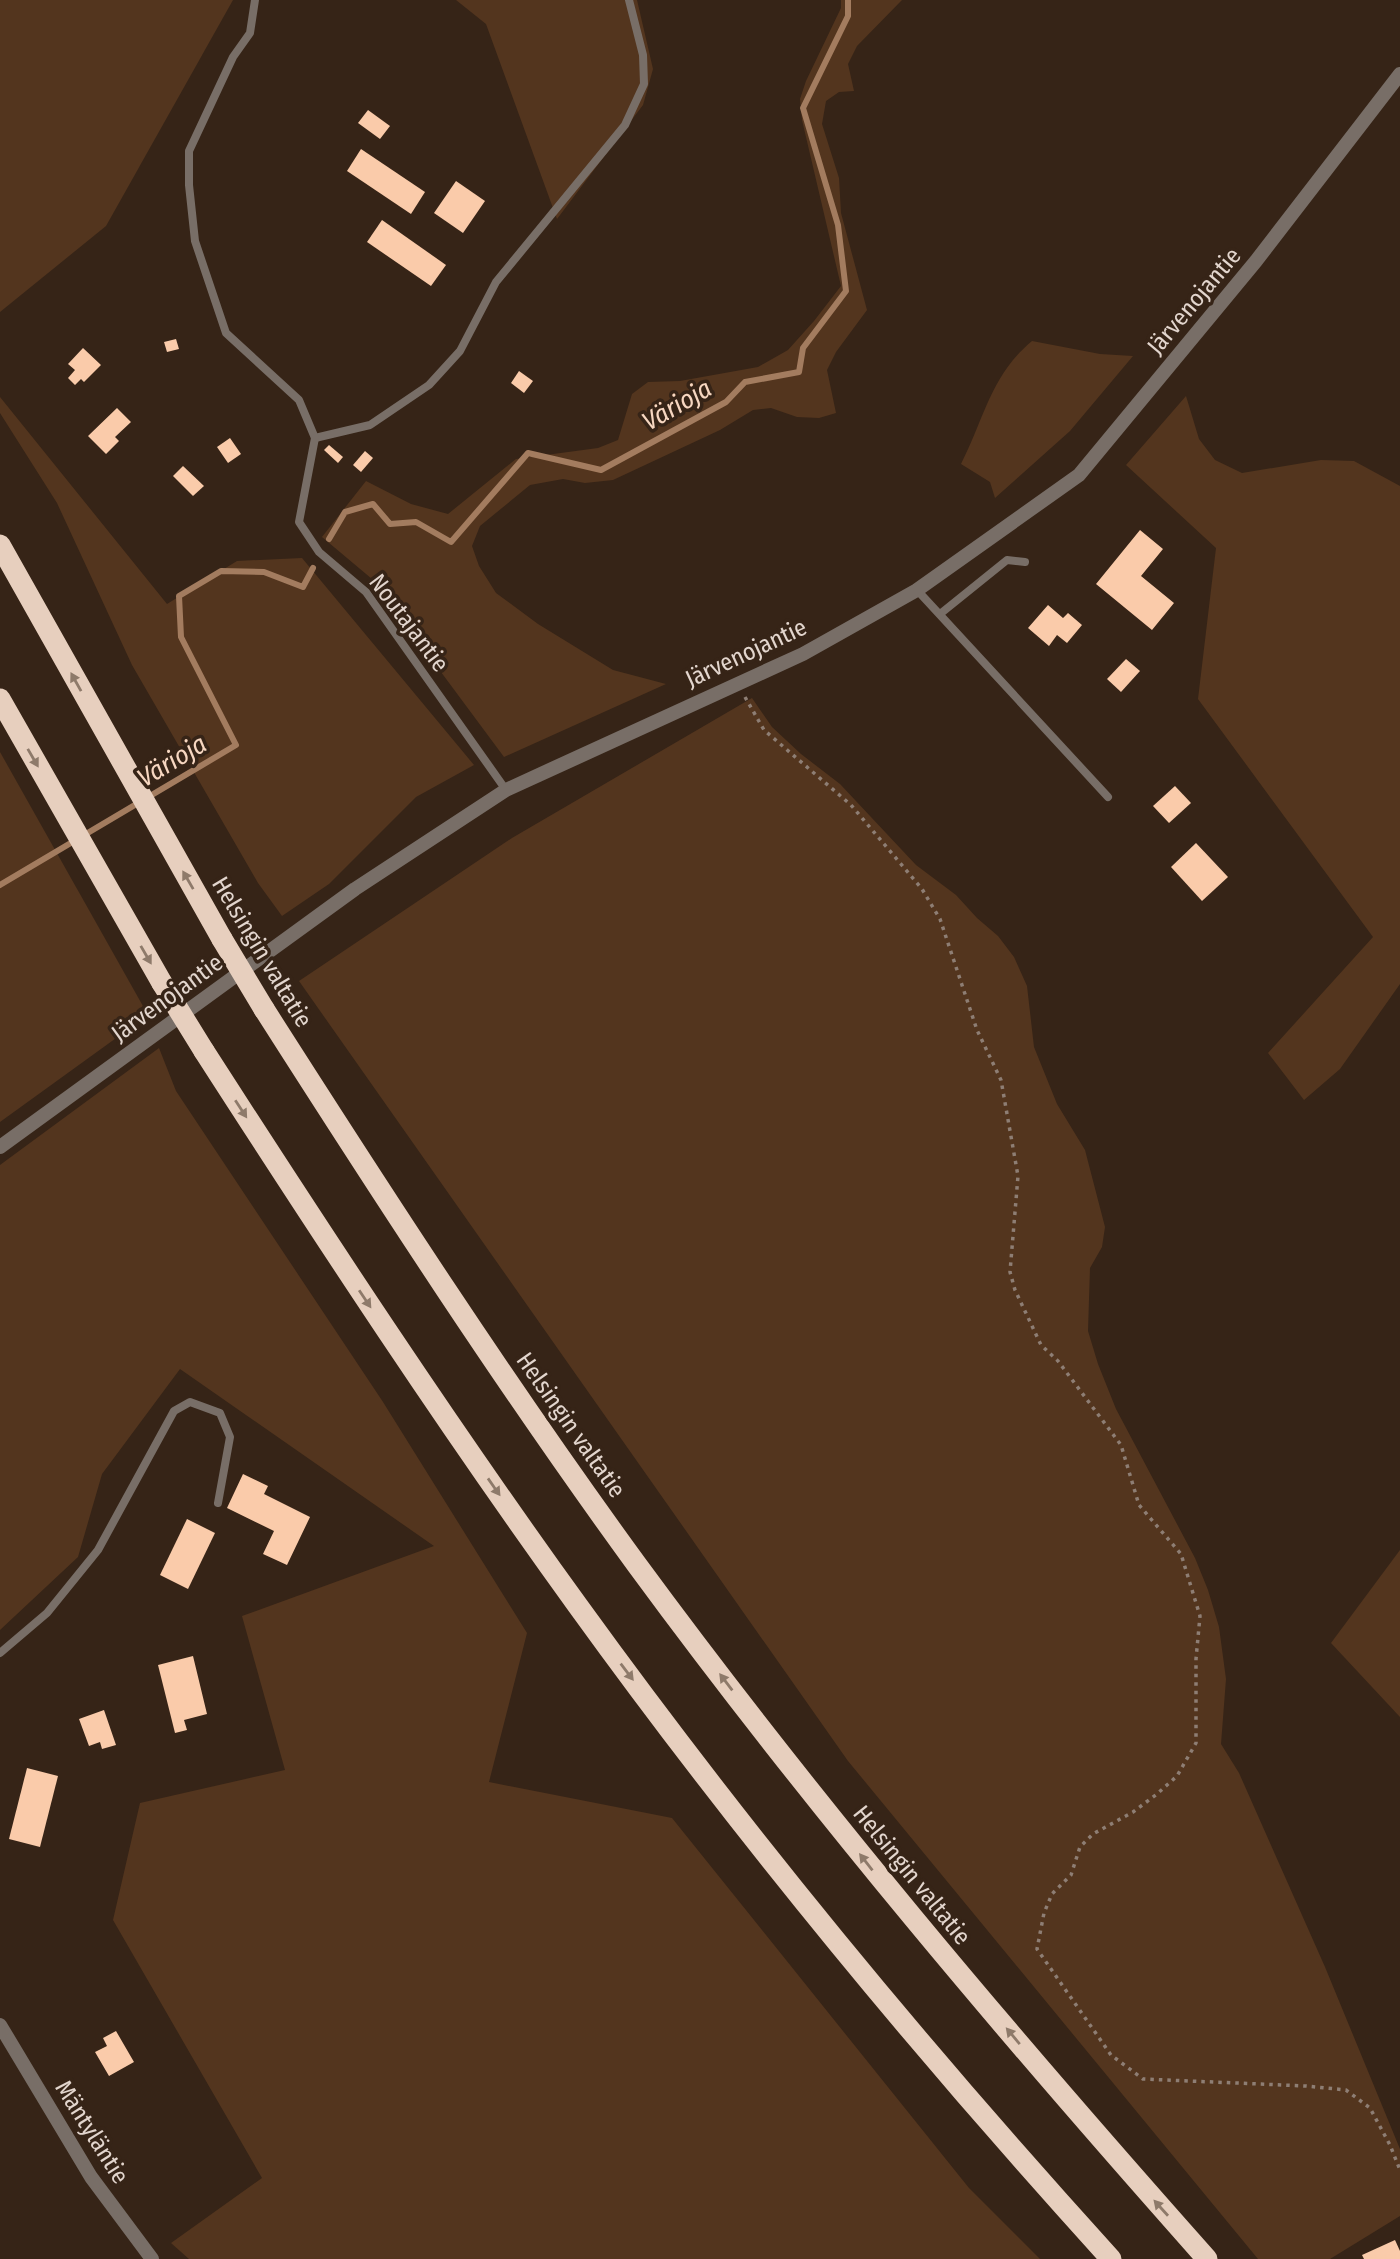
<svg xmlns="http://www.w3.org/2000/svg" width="1400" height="2259" font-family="'Fira Sans Condensed',sans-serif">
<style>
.green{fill:#53351e}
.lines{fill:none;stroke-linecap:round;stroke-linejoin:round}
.stream{stroke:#a37c5f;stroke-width:6}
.building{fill:#facbaa}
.path{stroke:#8e7e74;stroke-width:3.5;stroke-dasharray:3.5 5;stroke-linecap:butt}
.lane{stroke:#786e67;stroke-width:8}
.street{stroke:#786e67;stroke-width:14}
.highway{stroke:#e7cfbe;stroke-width:21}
.highway-bridge{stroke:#e7cfbe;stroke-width:21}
.oneway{fill:#8e7a6a}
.labels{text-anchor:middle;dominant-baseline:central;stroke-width:7;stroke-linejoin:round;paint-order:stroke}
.street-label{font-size:24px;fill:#e3d6ce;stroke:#362417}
.water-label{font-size:26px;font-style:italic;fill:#f7d7c1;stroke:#362417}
</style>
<rect width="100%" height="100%" fill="#362417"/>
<g class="green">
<path d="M0,0H233L106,226L0,312Z"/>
<path d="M456,0H637L653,69L643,105L557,219L486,24Z"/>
<path d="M841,0H902L857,46L848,64L854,91L839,92L826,101L822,124L839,178L841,213L867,310L836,352L827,370L836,413L819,418L797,417L771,408L753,410L720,430L613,480L585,483L563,479L530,485L480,526L472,546L479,566L496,593L538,624L613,670L666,684L504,757L372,579L322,537L366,481L411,504L448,514L516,459L598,448L618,440L632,394L648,382L680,381L758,367L788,350L814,321L841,286L802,120L800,99L806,81L841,8Z"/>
<path d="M1032,341L1100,354L1133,356L1070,431L995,498L990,482L961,464C984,419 991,375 1032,341Z"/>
<path d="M1186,396L1199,439L1215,460L1242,473L1321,460L1354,461L1400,486V984L1340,1069L1304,1100L1268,1053L1373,937L1198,699L1216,548L1126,465Z"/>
<path d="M0,397L167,604L237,561L302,558L474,765L416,797L329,884L282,916L258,883L132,665L57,503L0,413Z"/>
<path d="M752,698L772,727L801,754L840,784L916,865L956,895L977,918L998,936L1014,957L1027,986L1034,1047L1057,1104L1085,1150L1105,1227L1102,1247L1090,1268L1088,1331L1098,1364L1116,1409L1195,1558L1208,1590L1219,1627L1226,1679L1221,1744L1239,1773L1325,1967L1400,2149V2216L1330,2259H1258L848,1761L299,981L512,838Z"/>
<path d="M0,752L148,1015L0,1122Z"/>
<path d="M159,1048L176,1091L383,1402L527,1633L489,1782L672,1818L969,2188L1040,2259H189L171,2243L262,2178L113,1920L140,1803L285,1770L242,1616L434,1546L180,1369L102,1474L78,1557L0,1630V1165Z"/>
<path d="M1400,1550V1717L1331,1643Z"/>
</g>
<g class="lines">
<g class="stream">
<path d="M329,539L345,512L373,504L390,524L416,522L451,542L528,453L601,470L726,402L745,382L799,372L803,348L846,291L838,225L803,108L848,16V0"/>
<path d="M0,885L236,745L181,637L179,596L221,571L264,572L303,587L313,568"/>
</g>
</g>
<g class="building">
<path d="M368,110L390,126L380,139L358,123Z"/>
<path d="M361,149L425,192L411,214L347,171Z"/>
<path d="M456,181L485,201L463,233L434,213Z"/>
<path d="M382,220L446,265L431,286L367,242Z"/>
<path d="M176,339L179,349L167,352L164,342Z"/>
<path d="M83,348L101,365L84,382L81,379L75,385L68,378L75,370L68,364Z"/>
<path d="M519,371L533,381L524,393L511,383Z"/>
<path d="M117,408L131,422L115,437L119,441L106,454L88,436Z"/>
<path d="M230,438L241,454L228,463L217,447Z"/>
<path d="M329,445L343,457L338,463L324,450Z"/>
<path d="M365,451L373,458L361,472L353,465Z"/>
<path d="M183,466L204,486L193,496L173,476Z"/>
<path d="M1140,530L1163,549L1141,576L1174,603L1152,630L1096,584Z"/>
<path d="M1048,605L1063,618L1068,613L1082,625L1067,643L1057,635L1049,646L1028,628Z"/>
<path d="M1126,659L1140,671L1121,692L1107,679Z"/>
<path d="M1175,786L1191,803L1169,823L1153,806Z"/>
<path d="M1196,843L1228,877L1202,901L1171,867Z"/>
<path d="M243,1474L268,1486L264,1494L310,1517L287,1565L263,1554L274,1531L227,1508Z"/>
<path d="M187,1519L215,1533L188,1589L160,1575Z"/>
<path d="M193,1656L207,1714L184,1720L187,1730L175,1733L158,1665Z"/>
<path d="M104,1710L116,1745L102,1749L100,1742L89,1746L79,1719Z"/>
<path d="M27,1768L58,1776L40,1847L9,1839Z"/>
<path d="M116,2031L134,2062L109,2076L95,2052L107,2046L103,2038Z"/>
<path d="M1395,2240L1400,2251V2259H1364L1362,2255Z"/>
</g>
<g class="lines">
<path class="path" d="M745,697L764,730L851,805L922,889L940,919L977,1030L1001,1080L1018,1176L1010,1272L1015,1290L1041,1345L1058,1361L1121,1445L1139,1505L1181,1554L1200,1616L1196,1659V1743L1177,1776L1157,1794L1133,1812L1093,1834L1080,1847L1071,1875L1052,1894L1044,1913L1037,1949L1111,2055L1143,2079L1306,2086L1346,2090L1370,2108L1390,2145L1400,2170"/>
<g class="lane">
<path d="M255,0L250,33L233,57L189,151V185L195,241L226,333L299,400L315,438"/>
<path d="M315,438L370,425L429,385L460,351L496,282L625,125L644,84L643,55L629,0"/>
<path d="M315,438L299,522L319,552L366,592L506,790"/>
<path d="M917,590L1108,797"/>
<path d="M940,614L1007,560L1025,562"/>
<path d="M0,1653L47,1613L98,1550L174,1411L190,1402L220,1413L230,1437L218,1503"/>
</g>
<g class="street">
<path d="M0,1147L355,889L506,790L803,654L917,590L1079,475L1256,261L1400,74"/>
<path d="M0,2025L91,2177L152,2259"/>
</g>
<g class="highway">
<path d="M0,545L222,939"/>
<path d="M0,699L162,983"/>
<path d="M264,1009C384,1197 505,1384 637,1565C814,1806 1008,2035 1207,2259"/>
<path d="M204,1051C325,1239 447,1425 578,1606C742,1833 922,2051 1111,2259"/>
</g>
<g class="highway-bridge">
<path d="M222,939L264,1009"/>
<path d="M162,983L204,1051"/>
</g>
</g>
<defs><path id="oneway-solid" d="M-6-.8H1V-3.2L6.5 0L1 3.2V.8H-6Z" transform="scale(1.75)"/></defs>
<g class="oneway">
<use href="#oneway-solid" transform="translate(76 682) rotate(-119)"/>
<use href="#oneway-solid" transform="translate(33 758) rotate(60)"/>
<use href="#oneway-solid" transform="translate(188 880) rotate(-120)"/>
<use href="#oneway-solid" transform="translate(146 955) rotate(60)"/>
<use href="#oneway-solid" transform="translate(241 1109) rotate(57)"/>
<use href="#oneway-solid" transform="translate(365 1299) rotate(56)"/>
<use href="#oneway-solid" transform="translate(494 1487) rotate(55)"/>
<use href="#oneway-solid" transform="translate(627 1672) rotate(53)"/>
<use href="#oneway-solid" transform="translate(726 1682) rotate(-127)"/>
<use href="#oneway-solid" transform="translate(866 1862) rotate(-128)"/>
<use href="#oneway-solid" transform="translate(1013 2036) rotate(-130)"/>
<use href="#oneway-solid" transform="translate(1161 2208) rotate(-132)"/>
</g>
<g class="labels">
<g class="street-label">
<text transform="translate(1194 301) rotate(-50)">Järvenojantie</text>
<text transform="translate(409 623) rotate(53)">Noutajantie</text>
<text transform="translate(746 653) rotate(-25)">Järvenojantie</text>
<text transform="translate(262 952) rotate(59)">Helsingin valtatie</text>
<text transform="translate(167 998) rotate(-36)">Järvenojantie</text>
<text transform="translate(571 1425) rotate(55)">Helsingin valtatie</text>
<text transform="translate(912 1875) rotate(51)">Helsingin valtatie</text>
<text transform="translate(92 2132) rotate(58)">Mäntyläntie</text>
</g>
<g class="water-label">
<text transform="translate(677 405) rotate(-30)">Värioja</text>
<text transform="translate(172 761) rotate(-31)">Värioja</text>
</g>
</g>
</svg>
